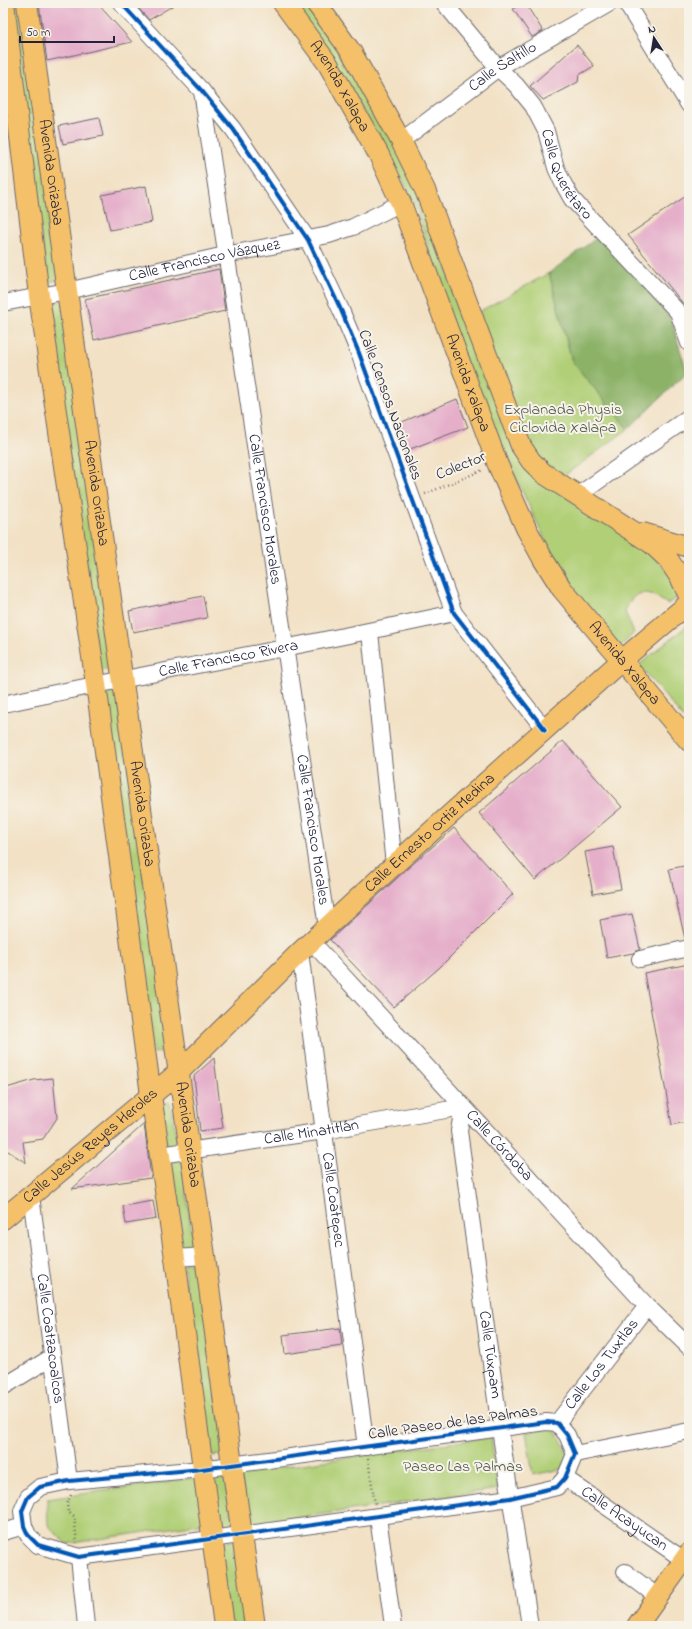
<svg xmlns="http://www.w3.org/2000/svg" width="692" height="1629" font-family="'Indie Flower',sans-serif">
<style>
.green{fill:#b0cf76;stroke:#697858}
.forest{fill:#8cb267;stroke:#576a51}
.building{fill:#e5afca}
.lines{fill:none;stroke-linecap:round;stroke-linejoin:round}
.minor-casing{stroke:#6b656b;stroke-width:18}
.major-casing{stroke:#6b656b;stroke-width:22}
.path{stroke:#6b656b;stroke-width:2.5;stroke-dasharray:1 3;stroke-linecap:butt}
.minor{stroke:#fff;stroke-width:16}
.major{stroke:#f4c16a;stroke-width:20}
.cycleway-casing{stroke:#f7f3e8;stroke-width:6}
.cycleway{stroke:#0057b8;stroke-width:4}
.labels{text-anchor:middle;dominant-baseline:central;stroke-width:4;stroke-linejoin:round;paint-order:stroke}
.street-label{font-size:16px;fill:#22223b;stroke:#f7f3e8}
.park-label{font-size:16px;fill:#4d564d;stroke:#f7f3e8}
</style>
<rect width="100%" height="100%" fill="#f7f3e8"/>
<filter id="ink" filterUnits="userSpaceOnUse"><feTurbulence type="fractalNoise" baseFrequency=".025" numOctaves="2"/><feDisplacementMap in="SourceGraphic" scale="8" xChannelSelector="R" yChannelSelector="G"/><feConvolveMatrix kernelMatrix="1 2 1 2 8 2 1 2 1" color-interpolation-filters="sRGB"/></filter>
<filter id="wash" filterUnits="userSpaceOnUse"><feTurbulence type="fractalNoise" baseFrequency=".012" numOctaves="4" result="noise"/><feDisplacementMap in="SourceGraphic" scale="16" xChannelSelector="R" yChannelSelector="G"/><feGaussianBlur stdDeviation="0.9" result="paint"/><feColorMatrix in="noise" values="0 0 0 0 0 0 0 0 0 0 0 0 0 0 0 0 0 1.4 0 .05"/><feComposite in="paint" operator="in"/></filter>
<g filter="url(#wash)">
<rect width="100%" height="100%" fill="#f2e1c5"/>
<g class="green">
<path d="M7,3H23L62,279L48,282Z"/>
<path d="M294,3H315L395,136L520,454L629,535L669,572L679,597L667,604C663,601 656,596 651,594C636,590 629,600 625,612L634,633L620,647L561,574L508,461L450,324L416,206L383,142Z"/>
<path d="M549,273L572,361L628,429L554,483L534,465L473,315Z"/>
<path d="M65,300L117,668L100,671L47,303Z"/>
<path d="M689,624V725L639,665Z"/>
<path d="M117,690L171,1050L153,1053L102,693Z"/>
<path d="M170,1102L178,1145L160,1148L154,1106Z"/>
<path d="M182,1156L194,1253L180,1254L167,1158Z"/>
<path d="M200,1262L226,1454L212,1456L183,1263Z"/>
<path d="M554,1427L569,1455L562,1469L533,1475L526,1432Z"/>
<path d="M491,1437L498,1489L247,1525L240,1473Z"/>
<path d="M227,1473L233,1528L214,1530L207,1475Z"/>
<path d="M200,1477L205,1523L66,1544L48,1525L47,1499Z"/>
<path d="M236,1540L247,1626H228L216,1543Z"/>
</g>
<path class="forest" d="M602,234L642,277L671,320L687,372L628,429L572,361L549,273Z"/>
<g id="blocks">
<g class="building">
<path d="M39,3H97L132,42L47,61Z"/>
<path d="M134,3H177L149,20Z"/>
<path d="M522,3H525L543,31L532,37L513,9Z"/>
<path d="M577,45L594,66L579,75L578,82L543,100L530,86Z"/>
<path d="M99,118L103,136L63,144L59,126Z"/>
<path d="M146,186L152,222L110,230L102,195Z"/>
<path d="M689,194V311L628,235Z"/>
<path d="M219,269L225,311L94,340L85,299Z"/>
<path d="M457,399L468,427L405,451L395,425Z"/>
<path d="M203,596L207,618L133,632L129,611Z"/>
<path d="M563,741L622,807L535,880L479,813Z"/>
<path d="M454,828L513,894L439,968L394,1007L330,940L407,869Z"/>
<path d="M613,847L621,889L593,894L585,852Z"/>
<path d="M689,865V938L685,939L669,869Z"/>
<path d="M632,914L640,949L633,953L607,958L600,920Z"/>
<path d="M689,964V1121L672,1125L644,973Z"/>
<path d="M214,1058L223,1128L200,1131L194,1076Z"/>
<path d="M53,1078L57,1118L43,1139L23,1142L26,1163L5,1149L3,1134V1089L34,1080Z"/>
<path d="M144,1124L151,1178L72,1189Z"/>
<path d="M153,1201L156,1219L126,1224L123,1206Z"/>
<path d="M340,1328L342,1346L285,1354L283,1335Z"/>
</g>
</g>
</g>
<g filter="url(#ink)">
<use href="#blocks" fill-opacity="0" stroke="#6b656b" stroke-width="1"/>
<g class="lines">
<g class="minor-casing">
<g id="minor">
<path d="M121,3L202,91L233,129L308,240L341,310L359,353L454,613L545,730"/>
<path id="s1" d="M444,3L498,68L516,85L533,106L546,131L556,168L563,183L572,199L678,312L689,343"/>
<path d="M626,3L689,105"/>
<path id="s2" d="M202,91L327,927"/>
<path id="s3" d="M401,141L498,68L610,3"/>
<path id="s4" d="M3,303L67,291L225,255L329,235L353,227L401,203"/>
<path d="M577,496L689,417"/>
<path d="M370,632L394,865"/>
<path id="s5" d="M3,704C153,672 304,646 454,613"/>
<path id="s6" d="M311,941L647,1306L689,1347"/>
<path id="s7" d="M300,952L366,1447"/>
<path d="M640,959L689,948"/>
<path id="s8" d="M160,1155L324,1131L463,1107L459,1131L500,1429L530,1626"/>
<path id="s9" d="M31,1196L69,1481"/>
<path d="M175,1258L205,1256"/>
<path d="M3,1387L52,1357"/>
<path d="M546,1422L557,1423L567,1435L575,1454L565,1478L557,1487L510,1498L79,1557L38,1545L28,1535L24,1526L22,1511L28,1497L40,1487L69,1481L202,1469Z"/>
<path id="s10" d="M557,1423L647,1306"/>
<path d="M575,1454L689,1431"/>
<path id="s11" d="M565,1478L684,1560"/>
<path d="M378,1517L393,1626"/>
<path d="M3,1532L24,1526"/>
<path d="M79,1557L86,1626"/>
<path d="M625,1572L658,1597"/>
</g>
</g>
<g class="major-casing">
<g id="major">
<path d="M4,3L39,296L96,684L151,1095L175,1258L224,1626"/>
<path id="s12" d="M27,3L67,291L205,1256L232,1465L255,1626"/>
<path id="s13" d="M283,3L328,64L379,155L401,203L498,465L526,528L543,559L562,589L689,741"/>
<path d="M316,3L352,53L401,141L425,190L521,446L531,461L543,473L651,543L668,559L681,579L689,596"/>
<path d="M643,533L689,547"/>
<path id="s14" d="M3,1219L179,1072L300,952L394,865L621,661L689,603"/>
<path d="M637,1626L689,1553"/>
</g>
</g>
<g class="path">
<path d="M425,494L483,470"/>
<path d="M368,1459L375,1504"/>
<path d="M71,1495L67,1504L68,1512L74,1516L77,1543"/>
</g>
<use href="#minor" class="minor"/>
<use href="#major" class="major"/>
<g class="cycleway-casing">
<g id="cycleway">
<path d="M121,3L202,91L233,129L308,240L341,310L359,353L454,613L545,730"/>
<path d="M546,1422L557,1423L567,1435L575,1454L565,1478L557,1487L510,1498L79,1557L38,1545L28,1535L24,1526L22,1511L28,1497L40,1487L69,1481L202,1469Z"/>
</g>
</g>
<use href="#cycleway" class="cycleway"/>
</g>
</g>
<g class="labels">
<g class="street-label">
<text stroke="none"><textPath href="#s3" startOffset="126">Calle Saltillo</textPath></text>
<text stroke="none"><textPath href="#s13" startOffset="101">Avenida Xalapa</textPath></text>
<text stroke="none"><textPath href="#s12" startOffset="171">Avenida Orizaba</textPath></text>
<text stroke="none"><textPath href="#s1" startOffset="213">Calle Querétaro</textPath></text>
<text stroke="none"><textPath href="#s4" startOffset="206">Calle Francisco Vázquez</textPath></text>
<text stroke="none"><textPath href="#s13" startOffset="425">Avenida Xalapa</textPath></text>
<text transform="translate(390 405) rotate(70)">Calle Censos Nacionales</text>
<text transform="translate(461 466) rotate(-22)">Colector</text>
<text stroke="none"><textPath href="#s12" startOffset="495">Avenida Orizaba</textPath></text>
<text stroke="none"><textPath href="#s2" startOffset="423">Calle Francisco Morales</textPath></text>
<text stroke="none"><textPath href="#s5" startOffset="230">Calle Francisco Rivera</textPath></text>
<text stroke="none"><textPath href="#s13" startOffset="749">Avenida Xalapa</textPath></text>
<text stroke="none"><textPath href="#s12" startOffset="819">Avenida Orizaba</textPath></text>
<text stroke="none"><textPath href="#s2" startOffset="747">Calle Francisco Morales</textPath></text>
<text stroke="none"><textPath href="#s14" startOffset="576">Calle Ernesto Ortiz Medina</textPath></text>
<text stroke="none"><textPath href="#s8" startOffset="153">Calle Minatitlán</textPath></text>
<text stroke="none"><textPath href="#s12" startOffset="1143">Avenida Orizaba</textPath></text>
<text stroke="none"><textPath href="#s14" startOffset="114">Calle Jesús Reyes Heroles</textPath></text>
<text stroke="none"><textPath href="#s6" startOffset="278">Calle Córdoba</textPath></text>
<text stroke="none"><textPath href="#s7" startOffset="250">Calle Coatepec</textPath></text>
<text stroke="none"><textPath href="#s9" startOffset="144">Calle Coatzacoalcos</textPath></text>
<text stroke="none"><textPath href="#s8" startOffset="557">Calle Túxpam</textPath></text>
<text stroke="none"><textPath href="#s10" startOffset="74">Calle Los Tuxtlas</textPath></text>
<text transform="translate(453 1423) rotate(-8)">Calle Paseo de las Palmas</text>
<text stroke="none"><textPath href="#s11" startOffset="72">Calle Acayucan</textPath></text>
</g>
<g class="park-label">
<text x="563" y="410">Explanada Physis<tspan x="563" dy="18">Ciclovida Xalapa</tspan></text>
<text x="463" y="1467">Paseo Las Palmas</text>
</g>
</g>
<rect width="692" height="1629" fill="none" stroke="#f7f3e8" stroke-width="16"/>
<g transform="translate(654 38) rotate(348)" stroke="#f7f3e8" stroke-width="3" paint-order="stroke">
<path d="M0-3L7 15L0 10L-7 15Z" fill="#22223b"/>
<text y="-6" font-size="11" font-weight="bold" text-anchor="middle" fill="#22223b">N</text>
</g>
<path d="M20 36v6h94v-6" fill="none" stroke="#22223b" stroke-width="2"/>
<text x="26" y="36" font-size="12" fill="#22223b" stroke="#f7f3e8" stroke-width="3" paint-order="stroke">50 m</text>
</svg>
